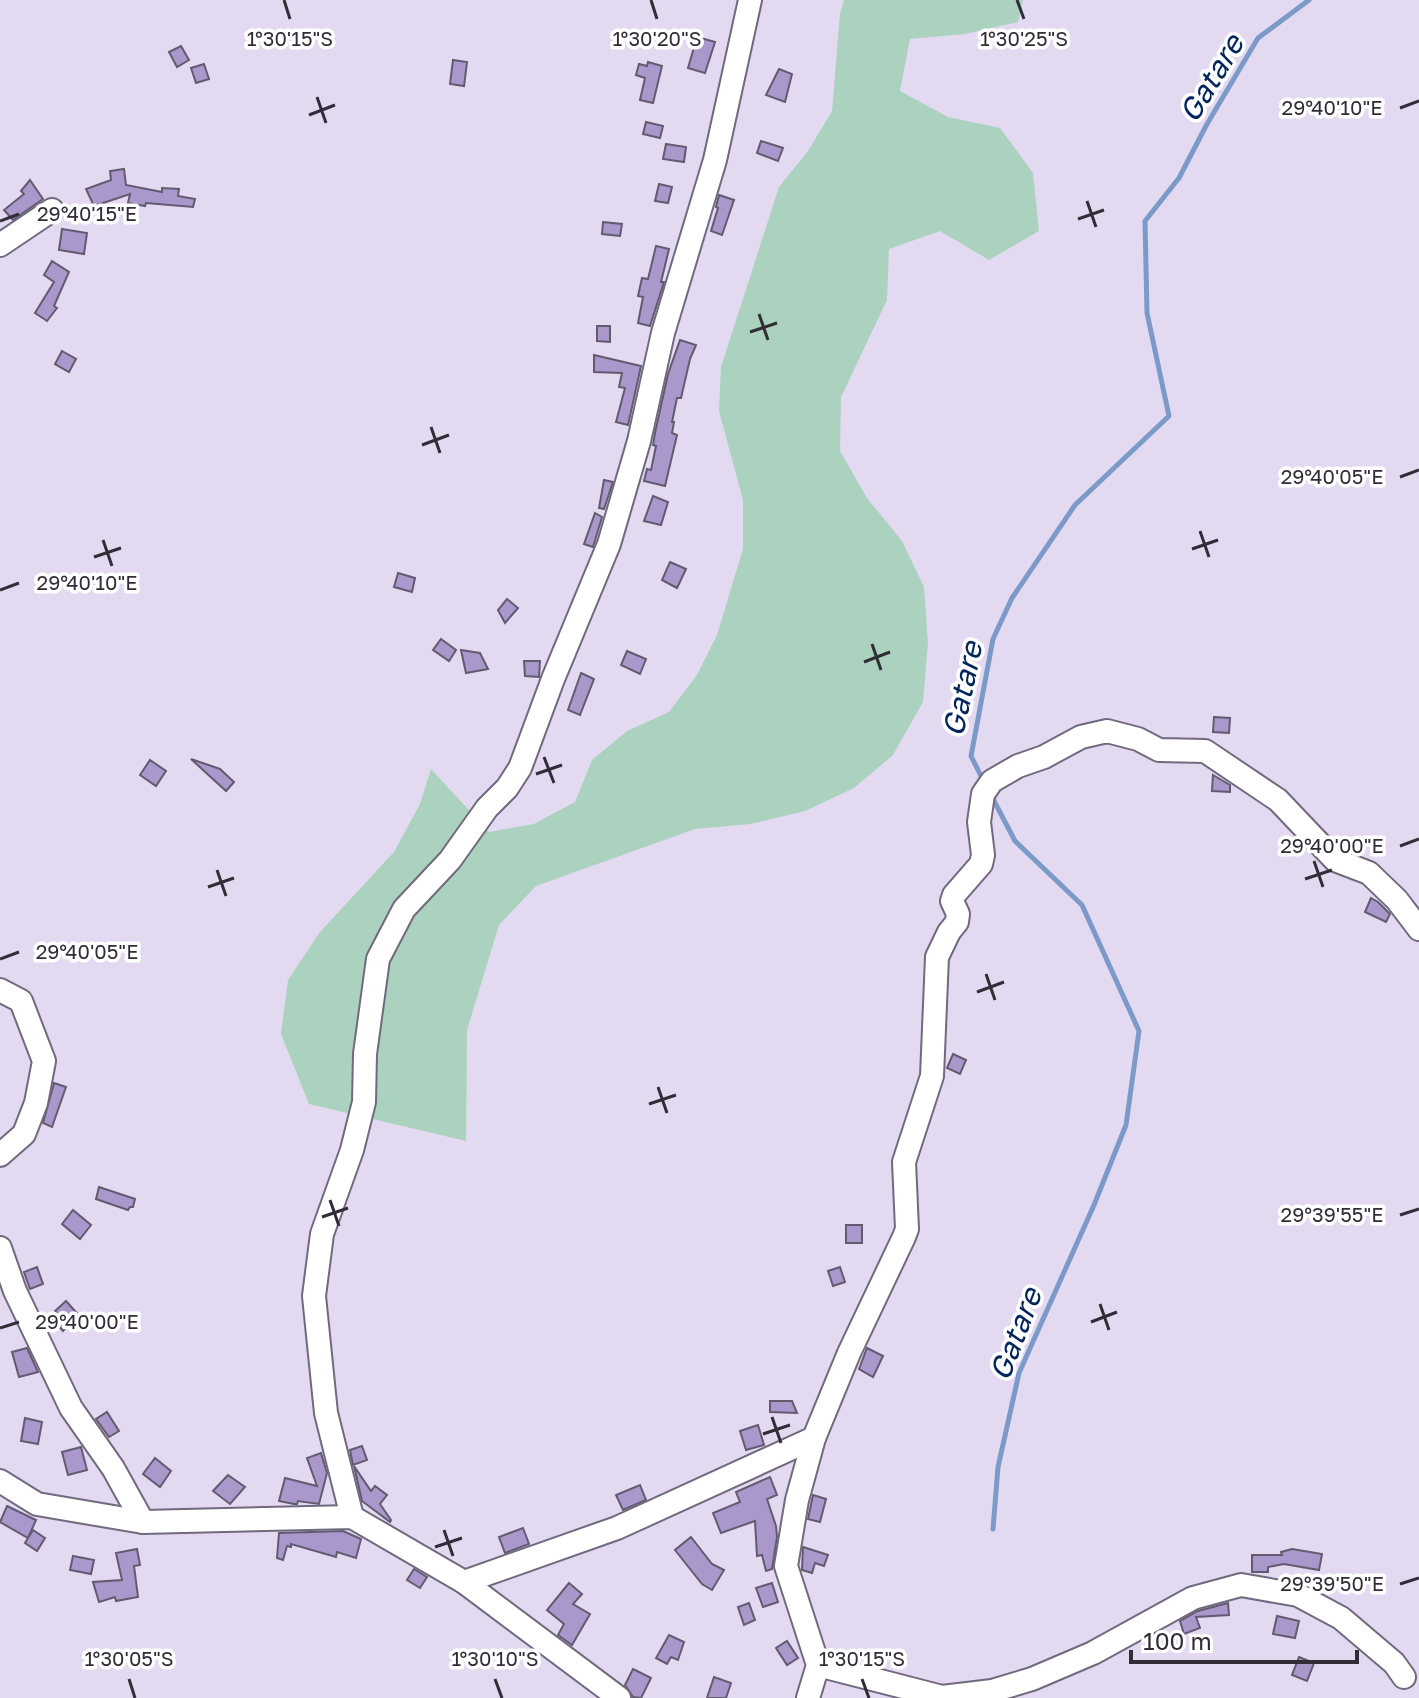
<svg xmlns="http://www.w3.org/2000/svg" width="1419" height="1698" font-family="'Golos Text',sans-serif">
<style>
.green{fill:#aad2be}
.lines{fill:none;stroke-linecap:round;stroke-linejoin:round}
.stream{stroke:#7c9ac8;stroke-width:5}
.building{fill:#aa98cc;stroke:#625b70;stroke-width:2}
.minor-casing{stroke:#71697e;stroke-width:26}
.minor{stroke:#fff;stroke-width:22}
.ticks{fill:none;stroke:#312d36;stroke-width:3}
.labels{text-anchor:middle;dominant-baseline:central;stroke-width:7;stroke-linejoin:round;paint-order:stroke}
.water-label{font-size:30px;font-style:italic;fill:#02255d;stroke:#fff}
.ticks-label{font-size:20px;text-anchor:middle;fill:#312d36;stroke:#fff;stroke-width:7;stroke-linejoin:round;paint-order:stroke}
</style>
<rect width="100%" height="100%" fill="#e3daf2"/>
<path class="green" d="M844,0H1023L1018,22L965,34L910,39L900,91L948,117L1000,128L1033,173L1039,231L989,260L940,231L889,249L887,300L841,397L840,451L867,498L902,541L924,587L928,643L923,702L893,755L854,788L805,811L750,824L695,829L536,886L499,925L467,1030L466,1141L309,1104L281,1034L288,980L320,932L394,852L420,804L431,769L489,832L534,824L575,802L592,760L627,731L669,712L697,675L717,635L743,549V500L719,411L721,367L779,187L808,151L832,111L840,14Z"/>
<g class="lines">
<g class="stream">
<path d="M984,782L971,756L993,639L1012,598L1075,505L1169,416L1147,313L1145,221L1179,178L1207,124L1258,38L1309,0"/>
<path d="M991,795L1015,841L1082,905L1139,1031L1126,1125L1094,1205L1019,1373L998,1467L993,1529"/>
</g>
</g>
<g class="building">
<path d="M697,37L715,42L705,73L688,68Z"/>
<path d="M181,46L189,60L177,67L169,52Z"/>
<path d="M453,60L467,62L464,86L450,84Z"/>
<path d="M648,62L662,66L653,103L640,100L645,78L636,75L639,64L647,66Z"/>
<path d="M204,64L209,79L196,83L191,68Z"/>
<path d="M779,69L792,74L785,102L766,95Z"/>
<path d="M646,122L663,126L660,138L643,134Z"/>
<path d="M761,141L783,148L778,161L757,153Z"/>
<path d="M666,144L686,147L684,162L663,159Z"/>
<path d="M124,169L126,185L162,192V188L179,189L178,196L195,199L193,207L146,203L145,206L128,203L130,194L94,206L86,189L111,180L110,171Z"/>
<path d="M30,180L43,199L13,220L4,210L24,194L21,191Z"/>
<path d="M659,184L672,187L668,203L655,201Z"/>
<path d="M719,195L734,200L722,235L711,231L718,208L716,207Z"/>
<path d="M603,222L622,224L620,236L602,234Z"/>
<path d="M62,229L87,233L84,254L59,250Z"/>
<path d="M656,246L669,249L661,282H664L650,326L638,323L643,297L638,296L642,278L648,279Z"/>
<path d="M52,261L69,272L54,306L57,308L47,321L35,313L54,282L44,275Z"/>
<path d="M597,326H610V342L597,341Z"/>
<path d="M680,340L696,345L690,359L681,398H677L672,422H674L672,433L677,435L665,486L644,481L647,469L651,470L656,446L653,445L655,433L668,374Z"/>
<path d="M62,351L76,359L69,372L55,364Z"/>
<path d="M594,355L641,366L628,425L616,422L625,388L619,387L622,373L594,372Z"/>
<path d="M604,480L613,482L604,509L599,508Z"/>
<path d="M653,496L668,502L661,525L644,521Z"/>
<path d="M595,513L602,517L593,547L584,544Z"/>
<path d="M670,562L686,569L677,588L662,580Z"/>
<path d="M398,573L415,578L412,592L394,587Z"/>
<path d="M507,599L518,608L505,623L498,610Z"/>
<path d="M441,639L456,650L449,661L433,650Z"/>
<path d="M461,650L480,653L488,669L466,673Z"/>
<path d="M627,651L646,659L640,674L621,665Z"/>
<path d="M524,661H540L539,677L525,676Z"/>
<path d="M581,673L594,679L580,715L568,710Z"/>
<path d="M1214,717L1230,718L1229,733L1213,732Z"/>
<path d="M191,759L220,769L234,782L226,791Z"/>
<path d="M150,760L166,771L156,786L140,775Z"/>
<path d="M1213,775L1230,785V792L1212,791Z"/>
<path d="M1371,898L1378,902L1390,914L1386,922L1365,912Z"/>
<path d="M953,1054L966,1060L960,1074L947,1068Z"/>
<path d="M54,1083L66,1087L52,1127L43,1123Z"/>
<path d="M99,1187L135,1199L133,1207H130L128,1210L96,1199Z"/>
<path d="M73,1210L91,1225L80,1239L62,1224Z"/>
<rect x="846" y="1225" width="16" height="18"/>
<path d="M37,1267L43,1284L30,1289L24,1272Z"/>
<path d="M840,1267L845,1282L833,1286L828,1271Z"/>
<path d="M66,1301L84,1321L73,1331L68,1325L63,1331L53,1320L59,1315L55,1311Z"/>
<path d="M27,1348L38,1372L19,1377L12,1352Z"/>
<path d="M867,1348L883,1356L873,1377L859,1369Z"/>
<path d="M770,1401H792L797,1413L770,1412Z"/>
<path d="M107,1412L119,1431L109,1437L96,1419Z"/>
<path d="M25,1418L42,1422L38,1444L21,1441Z"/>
<path d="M758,1425L764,1445L746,1450L740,1431Z"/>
<path d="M362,1446L367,1460L353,1465L350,1450Z"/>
<path d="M81,1447L87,1470L68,1475L62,1452Z"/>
<path d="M321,1453L327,1473L319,1504L298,1501L297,1504H294L279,1501L285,1478L317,1486L307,1458Z"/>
<path d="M155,1458L171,1471L160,1487L143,1474Z"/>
<path d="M354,1466L371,1491L375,1486L387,1495L380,1504L391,1520L390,1522L362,1501Z"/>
<path d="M228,1475L245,1487L230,1504L213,1491Z"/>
<path d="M770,1477L777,1495L767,1499L776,1526L777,1537L772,1569L766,1571L762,1555L757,1556L755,1521L721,1533L713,1513L740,1502L736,1492Z"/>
<path d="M640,1485L646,1500L623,1510L616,1495Z"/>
<path d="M813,1495L826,1499L820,1522L808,1519Z"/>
<path d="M7,1506L36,1520L28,1538L0,1522Z"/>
<path d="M523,1528L529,1544L505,1553L499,1537Z"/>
<path d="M33,1530L45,1538L37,1551L25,1543Z"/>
<path d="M343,1531L361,1539L356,1558L337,1552L336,1557L291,1544V1547L287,1546L283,1560L277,1558L279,1533Z"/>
<path d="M691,1537L712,1564L724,1570L712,1590L702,1584L675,1550Z"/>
<path d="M803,1547L828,1555L824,1566L815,1563L812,1573L802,1570Z"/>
<path d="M137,1549L140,1565L134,1566L138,1597L116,1601L115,1597L99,1602L93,1582L122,1580L116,1553Z"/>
<path d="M1292,1549L1322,1554L1319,1570L1284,1564L1268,1567V1572H1252V1555H1282L1281,1552Z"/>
<path d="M73,1556L94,1560L91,1574L70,1570Z"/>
<path d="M414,1569L427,1577L420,1588L407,1580Z"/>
<path d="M569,1583L582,1594L573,1604L590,1614L572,1645L558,1635L564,1624L547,1610Z"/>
<path d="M772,1583L778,1602L763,1607L756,1588Z"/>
<path d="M749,1603L755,1620L744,1625L738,1607Z"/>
<path d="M1228,1603L1229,1615L1196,1617L1200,1628L1184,1634L1180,1621L1198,1611Z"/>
<path d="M1277,1616L1299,1621L1295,1638L1273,1634Z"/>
<path d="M669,1635L684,1642L678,1660L671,1657L667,1664L656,1658Z"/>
<path d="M787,1641L798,1658L787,1665L776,1648Z"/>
<path d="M1299,1657L1314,1663L1307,1681L1292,1675Z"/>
<path d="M633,1669L651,1678L641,1698L633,1697L625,1685Z"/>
<path d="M714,1677L731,1683L726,1698H707Z"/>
</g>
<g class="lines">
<g class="minor-casing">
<g id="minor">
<path d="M0,245L52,210"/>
<path d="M0,990L21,1001L44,1061L36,1103L24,1134L0,1155"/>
<path d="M0,1248L15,1291L71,1408L113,1468L143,1522"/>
<path d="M0,1481L37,1504L143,1522L352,1517L464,1582L619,1698"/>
<path d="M352,1517L326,1413L314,1296L322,1234L352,1150L364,1102L365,1054L378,959L404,909L450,860L487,808L507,788L520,768L553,679L609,544L639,441L663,333L715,160L750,0"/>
<path d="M464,1582L617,1528L814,1438L849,1353L904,1237L907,1229L904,1162L932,1076L937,957L949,932L957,922L958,914L952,901L954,895L981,864L983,855L979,822L983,794L992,781L1018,766L1044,757L1081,737L1107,731L1138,739L1159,750L1205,751L1278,800L1335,860L1369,873L1397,900L1419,929"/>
<path d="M818,1665L942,1697L992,1691L1032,1679L1093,1653L1193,1598L1241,1585L1298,1595L1341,1618L1394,1663L1404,1677"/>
<path d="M808,1698L818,1665L786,1566L797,1500L814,1438"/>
</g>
</g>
<use href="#minor" class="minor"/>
</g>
<path class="ticks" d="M284,0L290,19M651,0L657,19M1017,0L1024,19M317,97L326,123M1400,108L1419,101M309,115L335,105M1087,201L1096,227M1078,219L1104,210M0,221L19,214M759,314L768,340M750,332L777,323M431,427L440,453M422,445L449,435M1400,477L1419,470M1200,531L1209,557M103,540L112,566M1192,549L1218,540M94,557L121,548M0,590L19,583M872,644L881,670M864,662L890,652M544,757L554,783M536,774L562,765M1400,846L1419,839M1314,861L1323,887M217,870L226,896M1305,879L1332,870M208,887L234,878M0,959L19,952M986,974L995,1000M977,992L1004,982M658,1087L667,1113M649,1104L676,1095M330,1200L339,1226M1400,1215L1419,1209M322,1217L348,1208M1100,1304L1109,1330M1091,1322L1117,1312M0,1328L19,1322M772,1417L781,1443M763,1434L790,1425M444,1530L453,1556M435,1547L462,1538M1400,1584L1419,1578M129,1679L135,1698M495,1679L502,1698M862,1679L869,1698"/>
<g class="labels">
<g class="water-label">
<text transform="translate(1211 78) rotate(-59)">Gatare</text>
<text transform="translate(962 689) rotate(-78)">Gatare</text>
<text transform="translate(1015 1334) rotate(-69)">Gatare</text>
</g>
</g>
<g class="ticks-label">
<text x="290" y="46">1°30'15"S</text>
<text x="657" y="46">1°30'20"S</text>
<text x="1024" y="46">1°30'25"S</text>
<text x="1332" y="115">29°40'10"E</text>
<text x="87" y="221">29°40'15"E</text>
<text x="1332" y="484">29°40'05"E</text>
<text x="87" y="590">29°40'10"E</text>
<text x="1332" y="853">29°40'00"E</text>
<text x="87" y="959">29°40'05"E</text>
<text x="1332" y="1222">29°39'55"E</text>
<text x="87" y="1329">29°40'00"E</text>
<text x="1332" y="1591">29°39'50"E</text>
<text x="129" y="1666">1°30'05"S</text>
<text x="495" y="1666">1°30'10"S</text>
<text x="862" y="1666">1°30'15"S</text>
</g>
<path d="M1131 1650v12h226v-12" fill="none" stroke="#312d36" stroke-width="4"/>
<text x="1143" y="1650" font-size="24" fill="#312d36" stroke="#ffffff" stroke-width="6" paint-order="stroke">100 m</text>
</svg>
